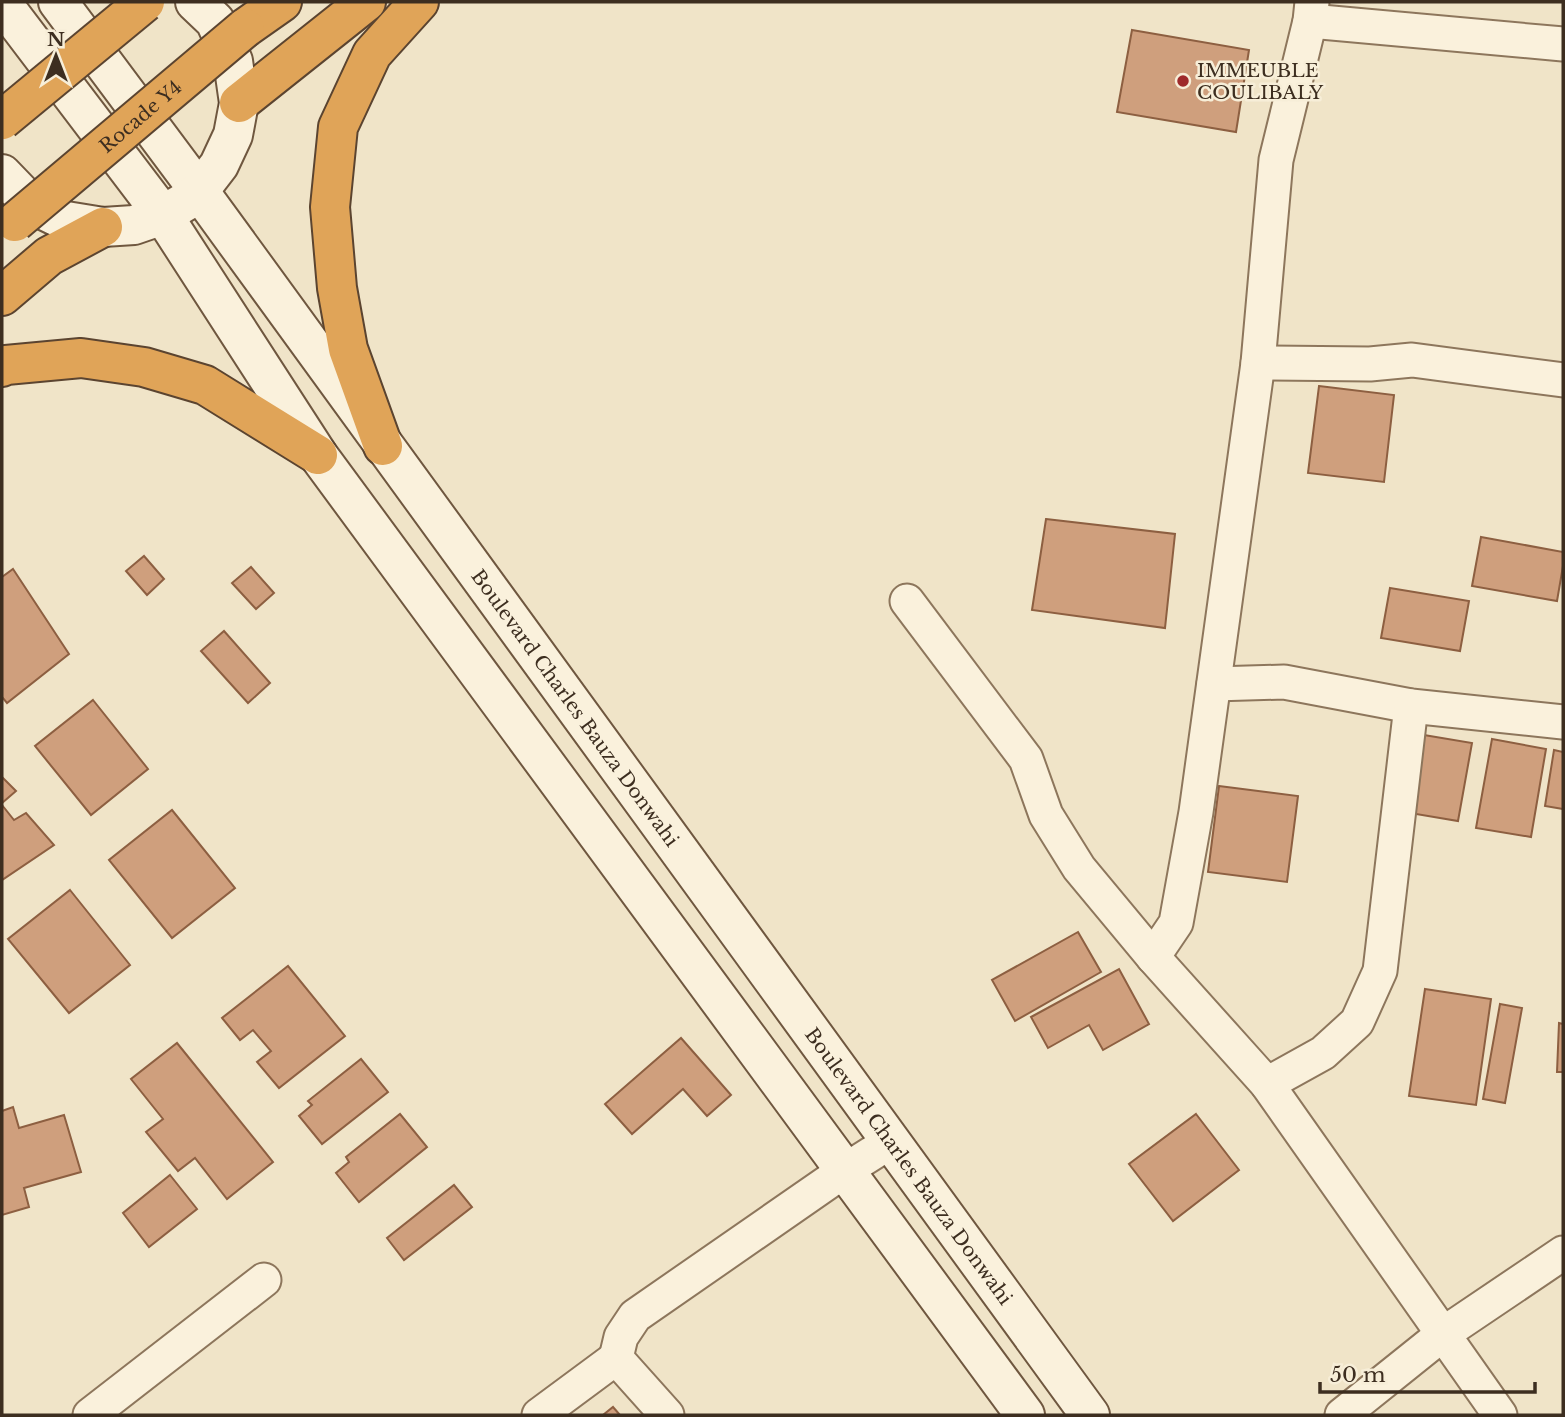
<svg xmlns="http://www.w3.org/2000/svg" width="1565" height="1417" font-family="'Libre Baskerville',serif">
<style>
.building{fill:#cf9f7d;stroke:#8d5f41;stroke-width:2}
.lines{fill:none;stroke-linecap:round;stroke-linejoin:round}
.street-casing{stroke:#8d765c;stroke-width:37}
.secondary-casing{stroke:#6f573f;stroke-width:42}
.highway-casing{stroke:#5b4430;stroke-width:42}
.street{stroke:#faf1dc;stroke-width:33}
.secondary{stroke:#faf1dc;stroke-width:38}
.highway{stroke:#e0a458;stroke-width:38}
.highway-bridge-casing{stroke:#5b4430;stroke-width:42;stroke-linecap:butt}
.highway-bridge{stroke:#e0a458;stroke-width:38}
.poi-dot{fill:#9e2a2b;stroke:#f7eed8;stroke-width:2.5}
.labels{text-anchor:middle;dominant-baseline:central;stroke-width:5;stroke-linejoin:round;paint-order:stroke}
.poi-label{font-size:19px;fill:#3d2e20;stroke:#f7eed8;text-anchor:start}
.street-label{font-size:19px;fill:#3d2e20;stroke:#f7eed8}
</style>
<rect width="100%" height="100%" fill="#f0e4c8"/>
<g class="building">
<path d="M1132,30L1249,50L1236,132L1117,112Z"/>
<path d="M1319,386L1394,395L1384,482L1308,473Z"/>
<path d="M1046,519L1175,534L1165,628L1032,610Z"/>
<path d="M1481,537L1563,552V566L1557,601L1472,586Z"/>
<path d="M144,556L164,579L147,595L126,571Z"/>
<path d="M251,567L274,593L256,609L232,583Z"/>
<path d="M13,569L69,654L7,703L2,697V577Z"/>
<path d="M1390,588L1469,601L1460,651L1381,638Z"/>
<path d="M224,631L270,683L248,703L201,651Z"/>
<path d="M93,700L148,769L91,815L35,746Z"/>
<path d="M1424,735L1472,743L1458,821L1410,813Z"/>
<path d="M1492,739L1546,749L1531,837L1476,828Z"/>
<path d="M1554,750L1563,752V809L1545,806Z"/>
<path d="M2,777L16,791L2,803Z"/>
<path d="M1219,786L1298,796L1287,882L1208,872Z"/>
<path d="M2,805L14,820L26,813L54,845L2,880Z"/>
<path d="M172,810L235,888L172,938L109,860Z"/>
<path d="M70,890L130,965L69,1013L8,939Z"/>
<path d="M1078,932L1101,972L1015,1021L992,980Z"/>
<path d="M288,966L345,1036L279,1088L257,1062L271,1051L253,1030L240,1040L222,1018Z"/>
<path d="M1119,969L1149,1024L1103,1050L1089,1025L1048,1048L1031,1017Z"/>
<path d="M1425,989L1491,999L1476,1105L1409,1096Z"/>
<path d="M1500,1004L1522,1008L1505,1103L1483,1099Z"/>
<path d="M1559,1023L1563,1024V1072H1557Z"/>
<path d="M681,1038L731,1095L707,1116L683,1089L632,1134L605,1104Z"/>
<path d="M177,1043L273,1162L227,1199L195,1158L178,1171L146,1132L163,1119L131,1079Z"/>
<path d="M361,1059L388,1092L322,1144L299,1116L312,1105L308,1101Z"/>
<path d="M13,1107L19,1128L64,1115L81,1172L24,1188L29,1207L2,1215V1111Z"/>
<path d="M400,1114L427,1147L359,1202L336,1173L349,1162L346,1157Z"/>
<path d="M1196,1114L1239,1170L1173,1221L1129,1164Z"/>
<path d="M170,1175L197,1209L149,1247L123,1213Z"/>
<path d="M454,1185L472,1207L404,1260L387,1238Z"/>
<path d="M613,1407L620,1415H603Z"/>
</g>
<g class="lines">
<g class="street-casing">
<g id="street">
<path d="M1310,21L1563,44"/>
<path d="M1258,363L1370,364L1412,360L1563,380"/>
<path d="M907,601L1026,759L1046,815L1079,868L1153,957L1267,1084L1500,1415"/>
<path d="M1214,684L1284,682L1411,706L1563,722"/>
<path d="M1153,957L1176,923L1196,812L1258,363L1276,160L1310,21L1312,2"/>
<path d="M1267,1084L1323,1053L1357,1022L1380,971L1411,706"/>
<path d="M90,1415L264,1280"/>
<path d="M539,1415L616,1358"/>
<path d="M667,1415L616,1358L621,1337L635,1316L844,1171L890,1142"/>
<path d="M1342,1415L1443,1334L1563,1253"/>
</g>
</g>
<g class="secondary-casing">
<g id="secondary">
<path id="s1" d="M58,2L199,191L1090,1415"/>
<path d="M2,3L163,215L318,455L1025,1415"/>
<path d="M2,174L31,204L66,221L103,227L134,225L163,215L188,200L199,191L219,165L233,135L239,103L233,61L215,21L195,2"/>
</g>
</g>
<g class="highway-casing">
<g id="highway">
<path d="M245,28L282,2"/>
<path d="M239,103L366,2"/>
<path d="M2,296L49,256L103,227"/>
<path d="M2,367L6,365L81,358L144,367L205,385L318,455"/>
<path d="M383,446L348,349L337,288L330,207L338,127L372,54L419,2"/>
</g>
</g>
<use href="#street" class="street"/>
<use href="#secondary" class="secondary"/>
<use href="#highway" class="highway"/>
<g class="highway-bridge-casing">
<g id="highway-bridge">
<path d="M2,120L145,2"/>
<path id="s2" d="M15,222L245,28"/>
</g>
</g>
<use href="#highway-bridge" class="highway-bridge"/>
</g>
<circle class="poi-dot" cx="1183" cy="81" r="7"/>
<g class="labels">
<g class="poi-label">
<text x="1197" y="70">IMMEUBLE<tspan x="1197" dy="22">COULIBALY</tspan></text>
</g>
<g class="street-label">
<text stroke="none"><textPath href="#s2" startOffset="164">Rocade Y4</textPath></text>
<text stroke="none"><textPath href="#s1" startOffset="875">Boulevard Charles Bauza Donwahi</textPath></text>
<text stroke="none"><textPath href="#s1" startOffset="1442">Boulevard Charles Bauza Donwahi</textPath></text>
</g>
</g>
<rect width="1565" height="1417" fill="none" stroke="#3d2e20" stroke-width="7"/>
<g transform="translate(56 56)" stroke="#f7eed8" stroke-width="5" paint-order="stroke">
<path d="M0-5L12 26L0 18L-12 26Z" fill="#3d2e20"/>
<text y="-10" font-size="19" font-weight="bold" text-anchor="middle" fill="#3d2e20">N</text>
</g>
<path d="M1320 1382v10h215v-10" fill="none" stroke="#3d2e20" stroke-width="3.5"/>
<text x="1330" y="1382" font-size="21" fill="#3d2e20" stroke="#f7eed8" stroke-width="5" paint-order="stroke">50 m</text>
</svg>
